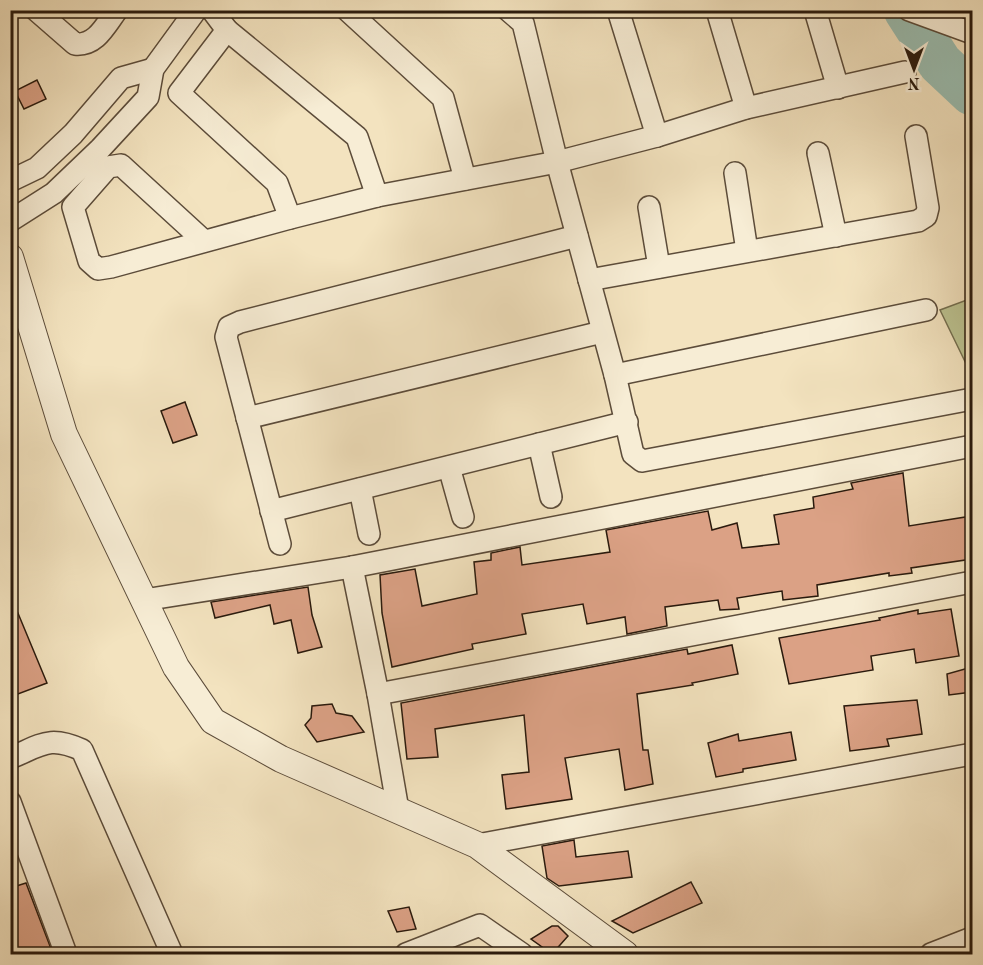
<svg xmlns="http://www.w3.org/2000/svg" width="983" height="965" font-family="'Old Standard TT',serif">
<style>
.green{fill:#bcc391;stroke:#736e4f;stroke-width:1.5}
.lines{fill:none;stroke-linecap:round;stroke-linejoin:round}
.river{stroke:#9bbeb1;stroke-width:45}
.building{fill:#dba185;stroke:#2a1a0d;stroke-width:1.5}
.minor-casing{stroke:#5c4c3a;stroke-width:24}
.tertiary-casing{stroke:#5c4c3a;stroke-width:28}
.minor{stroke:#f7edd5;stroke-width:21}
.tertiary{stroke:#f7edd5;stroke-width:26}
</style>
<rect width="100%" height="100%" fill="#f3e3bf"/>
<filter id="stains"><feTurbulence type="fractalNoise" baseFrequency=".00333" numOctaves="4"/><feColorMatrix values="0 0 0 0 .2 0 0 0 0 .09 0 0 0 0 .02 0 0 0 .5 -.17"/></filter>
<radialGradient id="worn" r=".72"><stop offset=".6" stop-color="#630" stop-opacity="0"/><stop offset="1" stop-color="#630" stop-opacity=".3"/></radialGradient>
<path class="green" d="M972,298V376L940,310Z"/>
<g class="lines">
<path class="river" d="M906,10L940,63L972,93"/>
</g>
<g class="building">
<path d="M37,80L46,99L24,109L15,91Z"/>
<path d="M185,402L197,435L173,443L161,411Z"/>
<path d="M903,473L909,526L972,516V559L911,568L912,573L889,576V573L817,585L818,596L783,600L782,591L737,598L739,609L720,610L718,600L665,607L667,626L627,634L625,617L587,624L583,604L522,614L526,634L472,644L473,649L392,667L382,613L380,575L415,569L422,606L477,594L474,562L491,560V553L520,547L522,565L610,552L606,530L708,511L712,530L737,523L742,548L779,544L774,515L814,508L813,497L853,489L851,483Z"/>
<path d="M308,587L312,615L322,647L298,653L291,620L274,624L270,605L215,618L211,602Z"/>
<path d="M10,594L47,683L10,697Z"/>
<path d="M951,609L959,656L916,663L914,649L871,656L873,670L789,684L779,638L880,620L879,618L918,610V614Z"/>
<path d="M732,645L738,674L692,683L693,685L637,694L643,750H648L653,784L625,790L619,749L565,758L572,799L506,809L502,775L529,772L524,715L435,729L438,757L407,759L401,703L671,652L687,649L688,654Z"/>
<path d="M972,667V692L949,695L947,674Z"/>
<path d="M917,700L922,734L887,739L889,746L850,751L844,706Z"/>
<path d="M332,704L336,713L352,716L364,732L317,742L305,725L311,718L312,706Z"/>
<path d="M791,732L796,760L743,769V772L716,777L708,743L738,734L739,741Z"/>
<path d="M574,840L576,857L628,851L632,877L559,886L547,878L542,846Z"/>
<path d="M691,882L702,903L633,933L612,921Z"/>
<path d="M26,883L53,954H10V888Z"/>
<path d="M409,907L416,929L397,932L388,911Z"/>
<path d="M552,926H558L568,936L552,954L531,939Z"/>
</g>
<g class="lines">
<g class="minor-casing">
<g id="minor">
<path d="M36,10L75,44C96,46 105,26 117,10"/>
<path d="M212,10L227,30"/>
<path d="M347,10L443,98L465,179"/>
<path d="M508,10L523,23L557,162L615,375L633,454L642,461L972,399"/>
<path d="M618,10L657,136"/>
<path d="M717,10L746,108"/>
<path d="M815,10L838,88"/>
<path d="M909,10L972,33"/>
<path d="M818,153L836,236"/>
<path d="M735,173L747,251"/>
<path d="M10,181L37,168L73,134L121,78L153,69"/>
<path d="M649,207L659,267"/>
<path d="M290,218L277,183L179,93L227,30L357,137L377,196"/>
<path d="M10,221L54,193L100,149L148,97L153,69L196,10"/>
<path d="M204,241L121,165L108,167L73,207L89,261L98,269L111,267L290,218L377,196L557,162L657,136L746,108L905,72"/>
<path d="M589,280L918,221L926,216L928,208L916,136"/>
<path d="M615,375L926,310"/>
<path d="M247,418L602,332"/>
<path d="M539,444L551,497"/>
<path d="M449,467L463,517"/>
<path d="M360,489L369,534"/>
<path d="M271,511L627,422"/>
<path d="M280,544L226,337L229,327L240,322L577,236"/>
<path d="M352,567L378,694L972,582"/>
<path d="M144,600L352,567L972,446"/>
<path d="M378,694L398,810"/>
<path d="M10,758C42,745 49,735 82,750L172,954"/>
<path d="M10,802L66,954"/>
<path d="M477,845L972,754"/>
<path d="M406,954L480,925L522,954"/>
<path d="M931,954L972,938"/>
</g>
</g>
<g class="tertiary-casing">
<path id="tertiary" d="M10,257L64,434L176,667L213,721L281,759L477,845L625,954"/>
</g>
<use href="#minor" class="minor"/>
<use href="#tertiary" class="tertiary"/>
</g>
<rect width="983" height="965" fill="none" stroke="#f3e3bf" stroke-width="36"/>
<rect x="12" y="12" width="959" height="941" fill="none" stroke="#2a1a0d" stroke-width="3"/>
<rect x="18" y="18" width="947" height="929" fill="none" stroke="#2a1a0d" stroke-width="1.5"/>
<g transform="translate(914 69) rotate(180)" stroke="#f7edd5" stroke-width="4.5" paint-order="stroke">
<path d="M0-4.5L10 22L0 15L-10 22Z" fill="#2a1a0d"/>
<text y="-9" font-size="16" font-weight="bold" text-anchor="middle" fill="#2a1a0d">N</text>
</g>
<rect width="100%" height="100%" filter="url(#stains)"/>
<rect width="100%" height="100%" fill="url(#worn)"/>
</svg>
